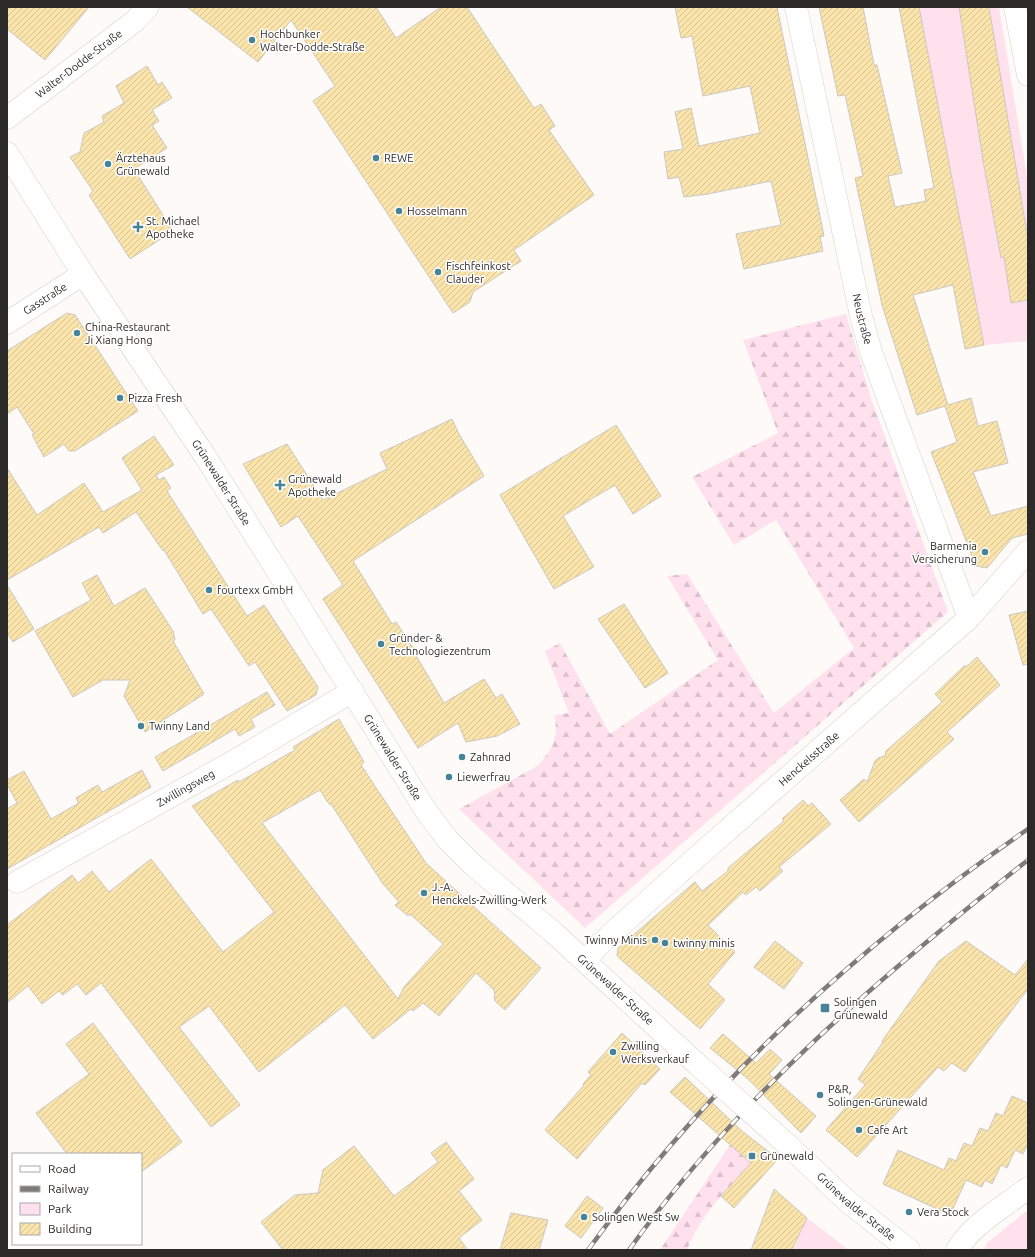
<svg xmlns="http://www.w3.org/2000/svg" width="1035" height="1257" font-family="Ubuntu,sans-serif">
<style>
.green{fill:#ffe1ed}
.forest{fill:url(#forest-firs)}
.building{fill:url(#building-hatch);stroke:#cbc8c2;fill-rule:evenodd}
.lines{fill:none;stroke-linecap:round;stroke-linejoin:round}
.street-casing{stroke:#d7d0cc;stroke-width:23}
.secondary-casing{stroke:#d7d0cc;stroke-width:23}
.primary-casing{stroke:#d7d0cc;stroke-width:23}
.street{stroke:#fff;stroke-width:22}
.secondary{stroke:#fff;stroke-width:22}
.primary{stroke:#fff;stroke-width:22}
.rail-casing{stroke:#7e7b79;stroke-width:4.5}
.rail{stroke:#fff;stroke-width:3;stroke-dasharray:9;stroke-linecap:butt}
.primary-bridge-casing{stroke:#d7d0cc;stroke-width:23;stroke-linecap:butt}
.primary-bridge{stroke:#fff;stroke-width:22}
.poi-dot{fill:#458498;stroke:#fff;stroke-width:1.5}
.labels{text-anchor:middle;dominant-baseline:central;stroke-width:3;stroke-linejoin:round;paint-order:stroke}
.poi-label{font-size:11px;fill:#2c2a28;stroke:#fff;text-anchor:start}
.street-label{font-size:11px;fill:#2c2a28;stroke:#fff}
</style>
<defs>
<pattern id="forest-firs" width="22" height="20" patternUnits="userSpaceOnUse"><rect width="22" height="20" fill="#ffe1ed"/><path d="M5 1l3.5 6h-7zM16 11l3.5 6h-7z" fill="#dbc1cb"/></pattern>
<pattern id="building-hatch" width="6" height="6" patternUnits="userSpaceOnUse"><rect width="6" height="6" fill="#fae4ab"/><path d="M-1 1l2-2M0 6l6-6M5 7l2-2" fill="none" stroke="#d6c493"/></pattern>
</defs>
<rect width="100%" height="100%" fill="#fefaf8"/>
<g class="green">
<path d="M919,7H999L1028,182V341L984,345Z"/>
<path d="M1025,1212H1028V1250H984L987,1243Z"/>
<path d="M807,1218L849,1250H794Z"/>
</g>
<g class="forest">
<path d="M846,314L871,398L948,612L585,928L459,809L539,765L552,747L556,732L555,715L569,713L545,651L560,643L610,734L718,660L667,576L687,574L774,713L854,648L776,520L734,545L692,477L778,433L743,340Z"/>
<path d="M730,1145L751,1163C727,1189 700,1216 687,1250H660Z"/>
</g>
<g class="building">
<path d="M7,7H89L45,60L7,29Z"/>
<path d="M187,7H376L396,38L441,7H467L534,108L541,104L555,126L549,130L594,195L514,250L521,261L473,292L470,302L453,313L313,101L335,86L291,20L258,62Z"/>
<path d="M675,7H777L824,236L820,237L823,251L744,269L736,234L781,225L771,181L708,194L684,197L679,177L668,179L664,152L683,149L675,112L691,108L699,146L760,133L750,86L703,96L692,36L681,38Z"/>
<path d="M819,7H863L874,65H877L902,173L888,176L895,207L926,201L924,190L934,188L899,7H919L984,345L965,349L953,285L913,295L948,405L971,398L978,426L997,421L1008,463L973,472L991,516L1028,506V534L1012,538L987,568L976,566L931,452L957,442L945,406L917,415L882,305L855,178L863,176L845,95L838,96Z"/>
<path d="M959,7H989L1028,239V300L1011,303L1004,257L1001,258L984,166Z"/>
<path d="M147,66L158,85L162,82L172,98L152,110L159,121L152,125L167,148L134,169L173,231L130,259L89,195L93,191L70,157L80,152L84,133L104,122L102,116L124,103L116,86Z"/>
<path d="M67,313L75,315L138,411L75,451H69L64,444L44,457L32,435L34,434L17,407L7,414V351Z"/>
<path d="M452,419L459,434L484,476L353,561L392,624L396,622L415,651L414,652L444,703L484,679L496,698L502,694L520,724L497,736L466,742L458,723L418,748L323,599L343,585L298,516L281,527L243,464L287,444L323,500L387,469L380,453Z"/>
<path d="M616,425L661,496L633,514L615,485L563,516L594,567L554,589L500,495Z"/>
<path d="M154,436L174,465L156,475L159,480L164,477L171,488L167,491L247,616L264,605L318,687L316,695L287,711L255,662L249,666L211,609L203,614L164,550L163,551L136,512L103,533L99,527L7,580V468L37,515L84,483L103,512L142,490L122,458Z"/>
<path d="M97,575L114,606L145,588L173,631L175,640L173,641L204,694L145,732L124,696L130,680H103L73,697L35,631L91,600L82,583Z"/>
<path d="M7,585L34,629L13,642L7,633Z"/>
<path d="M624,604L668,673L645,688L598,619Z"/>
<path d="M1028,611V664L1023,665L1009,615Z"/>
<path d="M977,657L1000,685L947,732L954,739L859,822L840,800L864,779L867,782L875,761L878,758L885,756L886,751L942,702L935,694L964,666H967Z"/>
<path d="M267,692L275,705L251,719L255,727L239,736L235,729L163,771L155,757Z"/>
<path d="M339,719L364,762L361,765L426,863L541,968L505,1010L495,1001L494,990L476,973L439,1016L423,1003L413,1011L411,1009L373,1039L345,1005L259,1072L209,1006L179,1027L240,1105L211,1127L101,983L86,995L77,984L63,995L59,991L42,1004L28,986L7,1003V925L72,875L78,883L92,871L109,892L151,859L223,952L274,912L192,806L238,780L239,782L295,750L293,747ZM320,790L329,804H331L383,884L399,902L395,905L408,916L410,914L443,944L404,987L398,999L262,823Z"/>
<path d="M142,770L151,787L7,869V809L17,803L7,784V780L24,771L51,819L79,803L76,798L98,785L102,792Z"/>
<path d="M803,800L808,806L812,803L831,824L779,867L783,871L760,891L756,887L746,895L743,892L708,925L735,952L708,984L725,1000L700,1029L617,956L618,948L695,882L702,891L728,871V868L784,821L782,819Z"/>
<path d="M775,941L803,963L784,989L754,967Z"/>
<path d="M966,941L1015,975L1028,959V989L965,1072L952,1063L944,1071L938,1067L857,1157L826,1130L865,1085L858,1079L883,1042L882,1041L939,961Z"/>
<path d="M93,1023L182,1142L141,1172V1154H67L36,1113L89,1074L66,1044Z"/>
<path d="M622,1033L660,1069L645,1085L642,1083L577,1159L545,1130L584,1085L583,1084L591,1075L588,1072Z"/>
<path d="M723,1034L756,1063L770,1049L782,1060L769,1074L816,1116L801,1133L747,1078L710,1048Z"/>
<path d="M685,1077L742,1131L778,1159L734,1208L721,1196L751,1163L670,1092Z"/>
<path d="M1012,1096L1028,1103V1143L1023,1154L1015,1150L1007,1168L1001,1165L992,1184L985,1180L982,1187L966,1180L950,1215L883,1184L898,1150L944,1170L949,1158L956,1161L964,1143L972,1146L980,1128L988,1131L996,1113L1003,1116Z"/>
<path d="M446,1142L474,1179L459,1191L482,1220L459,1238L468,1250H283L261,1222L295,1195L318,1193L323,1170L354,1146L394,1196L438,1162L431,1153Z"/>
<path d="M774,1189L807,1218L792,1250H751Z"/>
<path d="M587,1196L603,1208L581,1238L565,1226Z"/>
<path d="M511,1213L548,1220L539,1250H500Z"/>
</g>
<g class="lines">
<g class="street-casing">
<g id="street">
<path id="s1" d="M796,7L861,316L871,352L969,618"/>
<path d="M1015,7L1028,75"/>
<path id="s2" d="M7,118L135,21L148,7"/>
<path id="s3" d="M7,323L83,274"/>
<path id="s4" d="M17,882L236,760L353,691"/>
<path id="s5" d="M585,961L599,945L689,864L969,618L1028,551"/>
</g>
</g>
<g class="secondary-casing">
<path id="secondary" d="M957,1250C973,1223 1003,1208 1028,1188"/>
</g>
<g class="primary-casing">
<g id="primary">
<path id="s6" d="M7,153L83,274L205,456L283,580L426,811L448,840L474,866L554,933L697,1064"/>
<path id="s7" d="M790,1147L847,1201L909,1250"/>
</g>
</g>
<use href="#street" class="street"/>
<use href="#secondary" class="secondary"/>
<use href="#primary" class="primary"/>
<g class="rail-casing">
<g id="rail">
<path d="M588,1250C708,1084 859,945 1028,829"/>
<path d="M629,1250C737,1098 882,975 1028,860"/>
</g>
</g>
<use href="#rail" class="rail"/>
<g class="primary-bridge-casing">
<path id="primary-bridge" d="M697,1064L790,1147"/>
</g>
<use href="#primary-bridge" class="primary-bridge"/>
</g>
<g class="poi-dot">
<circle cx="252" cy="40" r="4"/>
<circle cx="376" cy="158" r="4"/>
<circle cx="108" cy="164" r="4"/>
<circle cx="399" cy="211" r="4"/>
<path d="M136 221h4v4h4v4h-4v4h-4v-4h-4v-4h4z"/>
<circle cx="438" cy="272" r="4"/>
<circle cx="77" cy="333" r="4"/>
<circle cx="120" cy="398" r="4"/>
<path d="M278 479h4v4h4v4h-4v4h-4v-4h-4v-4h4z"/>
<circle cx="985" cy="552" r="4"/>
<circle cx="209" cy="590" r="4"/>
<circle cx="381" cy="644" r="4"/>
<circle cx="141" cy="726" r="4"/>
<circle cx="462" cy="757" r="4"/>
<circle cx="449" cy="777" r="4"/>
<circle cx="424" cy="893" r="4"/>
<circle cx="655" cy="940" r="4"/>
<circle cx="665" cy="943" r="4"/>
<rect x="820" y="1003" width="10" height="10" rx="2"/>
<circle cx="613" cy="1052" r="4"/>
<circle cx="820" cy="1095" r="4"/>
<circle cx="859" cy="1130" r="4"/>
<rect x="748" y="1152" width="8" height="8" rx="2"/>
<circle cx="909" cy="1212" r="4"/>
<circle cx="584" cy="1217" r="4"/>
</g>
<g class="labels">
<g class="poi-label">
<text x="260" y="34">Hochbunker<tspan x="260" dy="13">Walter-Dodde-Straße</tspan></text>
<text x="116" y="158">Ärztehaus<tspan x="116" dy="13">Grünewald</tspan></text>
<text x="384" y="158">REWE</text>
<text x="407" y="211">Hosselmann</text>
<text x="146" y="221">St. Michael<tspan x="146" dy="13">Apotheke</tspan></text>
<text x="446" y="266">Fischfeinkost<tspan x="446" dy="13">Clauder</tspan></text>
<text x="85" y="327">China-Restaurant<tspan x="85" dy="13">Ji Xiang Hong</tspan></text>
<text x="128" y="398">Pizza Fresh</text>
<text x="288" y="479">Grünewald<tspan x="288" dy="13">Apotheke</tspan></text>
<text x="977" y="546" text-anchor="end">Barmenia<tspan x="977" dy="13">Versicherung</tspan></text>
<text x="217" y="590">fourtexx GmbH</text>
<text x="389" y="638">Gründer- &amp;<tspan x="389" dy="13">Technologiezentrum</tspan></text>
<text x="149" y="726">Twinny Land</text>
<text x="470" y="757">Zahnrad</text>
<text x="457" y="777">Liewerfrau</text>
<text x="432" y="887">J.-A.<tspan x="432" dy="13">Henckels-Zwilling-Werk</tspan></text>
<text x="647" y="940" text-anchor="end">Twinny Minis</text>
<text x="673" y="943">twinny minis</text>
<text x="834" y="1002">Solingen<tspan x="834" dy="13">Grünewald</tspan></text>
<text x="621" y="1046">Zwilling<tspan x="621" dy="13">Werksverkauf</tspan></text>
<text x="828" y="1089">P&amp;R,<tspan x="828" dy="13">Solingen-Grünewald</tspan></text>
<text x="867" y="1130">Cafe Art</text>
<text x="760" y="1156">Grünewald</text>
<text x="917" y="1212">Vera Stock</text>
<text x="592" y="1217">Solingen West Sw</text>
</g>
<g class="street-label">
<text stroke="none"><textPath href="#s2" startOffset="90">Walter-Dodde-Straße</textPath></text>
<text stroke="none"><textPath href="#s3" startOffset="45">Gasstraße</textPath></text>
<text stroke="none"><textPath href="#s1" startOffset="319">Neustraße</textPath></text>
<text stroke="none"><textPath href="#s6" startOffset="393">Grünewalder Straße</textPath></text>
<text stroke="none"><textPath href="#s6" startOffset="717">Grünewalder Straße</textPath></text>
<text stroke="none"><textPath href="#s5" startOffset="302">Henckelsstraße</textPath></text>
<text stroke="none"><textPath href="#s4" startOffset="193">Zwillingsweg</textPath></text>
<text stroke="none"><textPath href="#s6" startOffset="1041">Grünewalder Straße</textPath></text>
<text stroke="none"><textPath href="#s7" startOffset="89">Grünewalder Straße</textPath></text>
</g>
</g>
<rect width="1035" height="1257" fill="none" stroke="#2c2a28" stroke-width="16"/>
<rect x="12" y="1153" width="130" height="92" fill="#ffffff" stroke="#abaaa9"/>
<rect x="20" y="1166" width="20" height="6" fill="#ffffff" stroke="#abaaa9"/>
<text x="48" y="1173" font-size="12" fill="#2c2a28">Road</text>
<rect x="20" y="1186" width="20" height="6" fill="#7e7b79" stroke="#abaaa9"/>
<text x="48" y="1193" font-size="12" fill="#2c2a28">Railway</text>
<rect x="20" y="1203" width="20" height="12" fill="#ffe1ed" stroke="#abaaa9"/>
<text x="48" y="1213" font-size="12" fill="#2c2a28">Park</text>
<rect x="20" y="1223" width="20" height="12" fill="url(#building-hatch)" stroke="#abaaa9"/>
<text x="48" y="1233" font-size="12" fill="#2c2a28">Building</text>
</svg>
